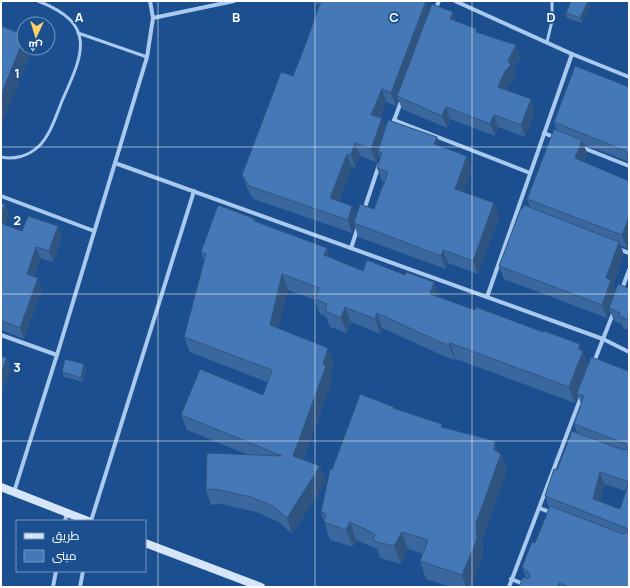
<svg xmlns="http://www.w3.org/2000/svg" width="630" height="588" font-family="Manrope,Cairo,sans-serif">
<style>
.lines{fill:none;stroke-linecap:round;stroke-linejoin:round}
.lane{stroke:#a9c9ee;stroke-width:3}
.street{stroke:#a9c9ee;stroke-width:4}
.secondary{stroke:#d6e6fa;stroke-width:8}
.wall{fill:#3a679d;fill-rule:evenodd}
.shaded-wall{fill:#305480}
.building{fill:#4478b7;stroke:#305480;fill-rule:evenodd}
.grid{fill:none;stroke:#fff;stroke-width:1;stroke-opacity:0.55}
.grid-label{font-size:13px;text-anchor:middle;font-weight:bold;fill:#fff;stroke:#1b4f8f;stroke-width:3.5;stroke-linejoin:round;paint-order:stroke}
</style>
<rect width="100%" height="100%" fill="#1b4f8f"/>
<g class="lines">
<g class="lane">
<path d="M78,33L147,57"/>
<path d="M547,42L552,21V1"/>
<path d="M1,157C14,160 28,156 38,147C50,136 56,116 62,101C83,54 98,24 38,1"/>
</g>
<g class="street">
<path d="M455,1L572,54L629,77"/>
<path d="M435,10L439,1"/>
<path d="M153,18L234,1"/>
<path d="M394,120L530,173"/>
<path d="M392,126L402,99"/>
<path d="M544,133L556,138"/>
<path d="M581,147L629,166"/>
<path d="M115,163L603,339L629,352"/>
<path d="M1,196L94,231"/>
<path d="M364,210L379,165"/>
<path d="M351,248L358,227"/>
<path d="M618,249L629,253"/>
<path d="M622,289L629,270"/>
<path d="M487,297L572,54"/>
<path d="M1,335L57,355"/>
<path d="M594,362L614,311"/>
<path d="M14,492L57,355L147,57L153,18L150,1"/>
<path d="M539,508L552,513"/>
<path d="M65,521L67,513"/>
<path d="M91,521L194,191"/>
<path d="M511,579L531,587"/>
<path d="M53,587L56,571"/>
<path d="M80,587L83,571"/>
<path d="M509,587L581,397"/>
</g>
<g class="secondary">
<path d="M1,487L88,521"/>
<path d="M145,543L261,587"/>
</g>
</g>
<g class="wall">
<path d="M314,1H426L429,12L456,21L478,33L516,45L520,58L513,71L516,77L510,83L507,90L531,99L535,112L525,137L498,127L495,136L450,119L447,128L402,109L398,99L396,106L386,102L380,118L386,128L437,137L440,147L467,156L472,170L463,192L494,203L499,217L478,274L448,263L446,269L358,237L355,226L352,233L253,199L247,188L242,175L293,76L306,43L319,5L315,4ZM379,154L380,158L377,168L382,181L384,182L374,209L356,216L352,206L339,201L352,167L355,168L360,156L376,162Z"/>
<path d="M588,1L590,6L582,23L567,18L566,13Z"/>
<path d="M629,87V162L583,144L587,153L584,162L629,181V243L627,248L621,246L624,255L613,285L616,291L629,288V330L623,328L622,324L614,321L610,311L607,318L504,279L499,266L523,208L530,207L527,199L557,131L554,122Z"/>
<path d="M1,203L5,204L9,216L5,225L22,231L62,237L53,262L40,258L34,277L42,289L24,339L1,330Z"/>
<path d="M255,219L256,221L327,248L330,258L363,271L440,297L583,351L588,365L629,371V587H519L526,578L522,567L535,543L549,507L545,496L557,470L577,433L574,424L581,404L578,395L575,403L456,359L455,360L446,357L382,328L380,334L351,322L347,333L330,327L326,317L320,314L315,300L288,290L278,328L334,363L330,375L332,381L303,460L320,466L326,482L292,534L279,522L256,512L221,504L211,505L206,490L246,454L187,430L181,415L263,395L267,382L190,352L184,337L204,261L201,252ZM604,484L626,491L620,509L600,502Z"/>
<path d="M84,364L86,369L83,382L64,377L62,372Z"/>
<path d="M394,407L395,409L443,427L495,441L499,453L501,454L507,471L482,540L483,556L470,587H452L426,579L420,561L423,554L408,549L401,564L380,558L377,549L356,540L353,547L330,540L321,512L332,470Z"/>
</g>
<g class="shaded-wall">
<path d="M426,1L430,14L397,96L398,99L396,106L391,93Z"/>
<path d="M588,1L590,6L582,23L580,18Z"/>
<path d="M453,12L457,25L450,19Z"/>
<path d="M24,38V48H30L31,53L1,127V95Z"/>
<path d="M516,45L520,58L513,71L516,77L510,83L503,99L498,87L508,61Z"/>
<path d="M382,89L386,102L376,128L371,115Z"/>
<path d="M531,99L535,112L525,137L521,125Z"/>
<path d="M446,107L450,119L447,128L442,116Z"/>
<path d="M494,115L498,127L495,136L490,124Z"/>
<path d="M382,118L387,131L378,151L379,154L376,162L371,149Z"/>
<path d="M437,137L442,150L434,144Z"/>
<path d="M582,140L587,153L580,171L575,158Z"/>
<path d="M355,143L360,156L355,168L351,155Z"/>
<path d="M347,154L352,167L335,211L330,198Z"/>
<path d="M467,156L472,170L460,202L455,189Z"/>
<path d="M494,203L499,217L478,274L473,261Z"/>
<path d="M5,204L9,216L2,233L1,229V214Z"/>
<path d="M352,206L357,219L354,223L355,226L352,233L348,220Z"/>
<path d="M629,217V243L627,248L622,235Z"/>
<path d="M58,226L62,237L53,262L49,251Z"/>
<path d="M619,242L624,255L613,285L616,294L609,308L610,311L607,318L602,305L606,278Z"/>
<path d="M36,247L40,258L31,285L27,274Z"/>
<path d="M327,248L332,263L324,255Z"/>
<path d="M443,250L448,263L446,269L441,256Z"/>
<path d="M282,274L288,290L276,340L270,325Z"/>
<path d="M38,278L42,289L24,339L20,328Z"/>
<path d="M434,282L440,297L435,309L430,294Z"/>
<path d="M345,307L351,322L347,333L341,318Z"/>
<path d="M377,313L382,328L380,334L375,319Z"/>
<path d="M450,343L456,359L455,360L449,345Z"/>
<path d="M580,344L589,366L577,393L578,395L575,403L569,387L578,349Z"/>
<path d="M328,348L334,363L330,375L332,381L299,472L293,456Z"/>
<path d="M7,358L11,369L1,394V374Z"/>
<path d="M84,364L86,369L83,382L81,378Z"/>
<path d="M495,441L500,456L501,454L507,471L482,540L483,556L470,587H466L462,575L494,450Z"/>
<path d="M320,466L326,482L292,534L287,518Z"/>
<path d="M600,472L604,484L598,511L593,499Z"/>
<path d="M350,522L356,540L353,547L346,530Z"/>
<path d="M402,532L408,549L401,564L394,546Z"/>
<path d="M559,583L561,587H558Z"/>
</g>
<g class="building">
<path d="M321,1H426L391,93L382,89L371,115L382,118L371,149L355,143L351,155L347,154L330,198L352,206L348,220L249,186L242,175L281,72L293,76L306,43Z"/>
<path d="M571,1H588L580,18L566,13Z"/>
<path d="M432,4L453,12L450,19L477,29L476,32L516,45L508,61L511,65L505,71L498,87L531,99L521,125L494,115L490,124L446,107L442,116L397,96Z"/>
<path d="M1,26L24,35V38L1,95Z"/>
<path d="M575,66L629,87V154L626,151L554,122Z"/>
<path d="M388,120L437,137L434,144L467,156L455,189L494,203L473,261L443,250L441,256L354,223L360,204L374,209L388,172L377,168L382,153L378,151Z"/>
<path d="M554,129L582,140L575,158L629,181V217L622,235L527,199Z"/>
<path d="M1,203L5,204L1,214Z"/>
<path d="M218,205L255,219L254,221L327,248L324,255L363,271L367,260L405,275L406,272L434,282L430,294L475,310L476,307L543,332L544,331L580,344L578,349L583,351L569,387L450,343L449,345L440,342L377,313L375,319L345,307L341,318L325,311L327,304L315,299L319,288L282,274L270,325L328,348L323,364L326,366L293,456L320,466L287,518L273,506L251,497L215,489L206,490L207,453L282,456L181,415L200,369L263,395L272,370L184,337L206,254L201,252Z"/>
<path d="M524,205L619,242L606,278L611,280L602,305L499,266L521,208H523Z"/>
<path d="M28,216L58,226L49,251L36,247L27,274L38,278L20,328L1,320V223L22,231Z"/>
<path d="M618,284L629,288V320L619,316L620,313L609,308Z"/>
<path d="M1,356L7,358L1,374Z"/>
<path d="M591,357L629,371V584L628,587H570L559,583L558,587H519L523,577L527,579L530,577L529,573L522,567L532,542L535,543L550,506L623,534L628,532L626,528L545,496L554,469L557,470L572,431L623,450L628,449L626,444L574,424L584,396L577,393ZM600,472L629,482L620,509L593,499Z"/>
<path d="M65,359L84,364L81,378L62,372Z"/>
<path d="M360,394L394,407L393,408L442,424L441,427L495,441L494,450L501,454L476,523L477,539L462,575L420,561L428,540L402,532L394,546L373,541L375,534L350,522L346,530L324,522L326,514L321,512L330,469L332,470Z"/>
</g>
<path class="grid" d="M158,1V587M315,1V587M472,1V587M1,147H629M1,294H629M1,441H629"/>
<g class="grid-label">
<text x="79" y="22">A</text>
<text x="236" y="22">B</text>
<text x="394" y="22">C</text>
<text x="551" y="22">D</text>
<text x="17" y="78">1</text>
<text x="17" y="225">2</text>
<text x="17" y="372">3</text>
</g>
<rect width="630" height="588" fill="none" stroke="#ffffff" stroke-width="4"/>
<rect x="16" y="520" width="130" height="52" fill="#1b4f8f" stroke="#7695bc"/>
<rect x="24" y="533" width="20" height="6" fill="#d6e6fa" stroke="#7695bc"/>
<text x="52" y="540" font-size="12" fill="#ffffff">طريق</text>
<rect x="24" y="550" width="20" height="12" fill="#4478b7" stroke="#7695bc"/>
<text x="52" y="560" font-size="12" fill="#ffffff">مبنى</text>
<g transform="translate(36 36) rotate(184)"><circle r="19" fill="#1b4f8f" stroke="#7695bc"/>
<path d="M0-3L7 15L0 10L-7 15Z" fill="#ffd166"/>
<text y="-6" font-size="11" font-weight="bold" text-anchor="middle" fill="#ffffff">ش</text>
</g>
</svg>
